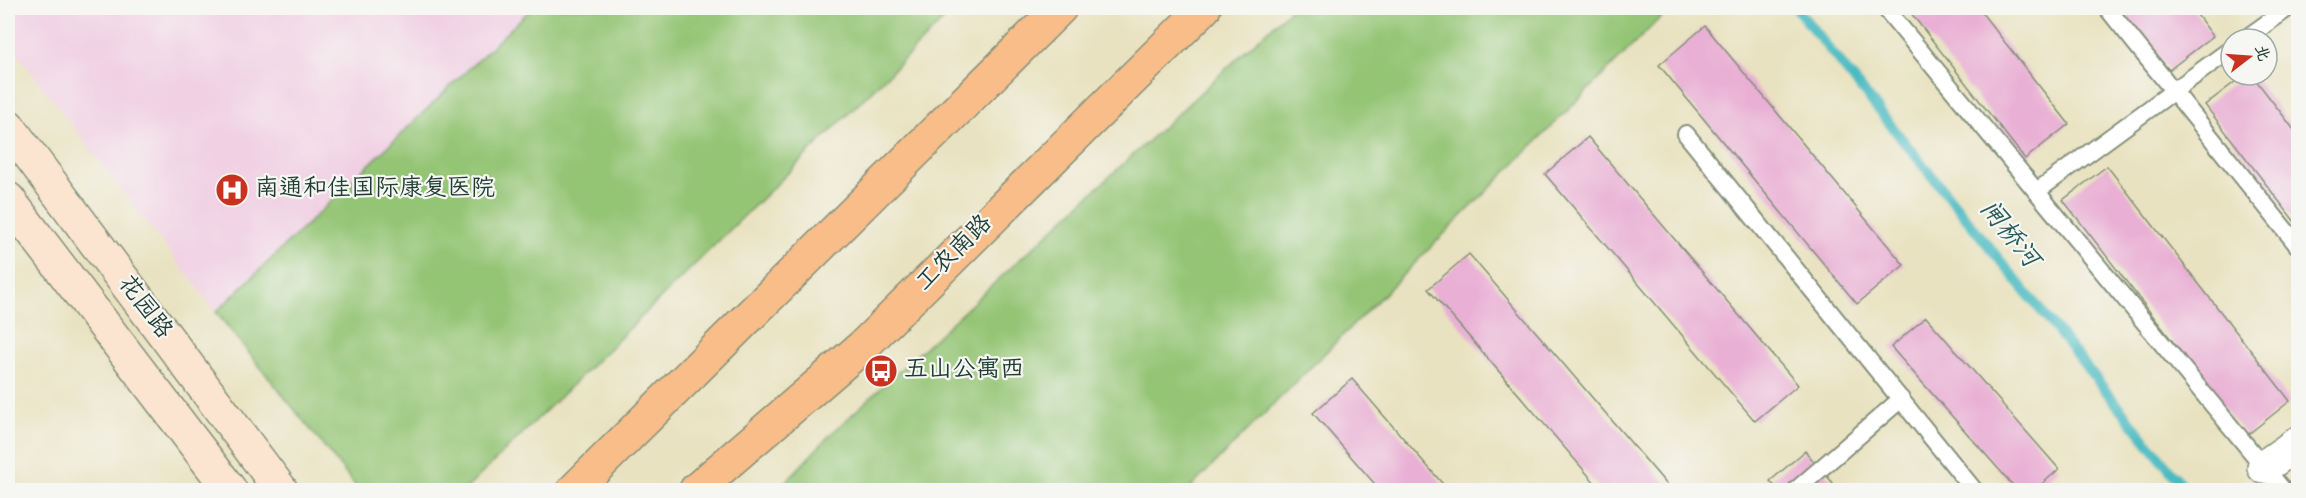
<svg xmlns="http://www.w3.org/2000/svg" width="2306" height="498" font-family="Dekko,'LXGW WenKai TC',sans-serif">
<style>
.built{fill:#f1d0e3}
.green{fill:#94c575;stroke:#5a8154;stroke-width:1.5}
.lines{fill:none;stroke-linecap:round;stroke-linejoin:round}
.stream{stroke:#4cbbc2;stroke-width:10}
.building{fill:#e9afd4}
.lane-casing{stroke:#84907a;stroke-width:20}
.street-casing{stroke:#84907a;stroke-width:36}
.secondary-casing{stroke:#84907a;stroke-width:36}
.primary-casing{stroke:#84907a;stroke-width:36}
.lane{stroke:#fff;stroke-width:16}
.street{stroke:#fff;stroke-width:33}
.secondary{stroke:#fce5d0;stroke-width:33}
.primary{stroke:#f8bd89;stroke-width:33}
.labels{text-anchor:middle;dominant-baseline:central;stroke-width:4.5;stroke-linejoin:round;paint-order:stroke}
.poi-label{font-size:24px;fill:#1f3d34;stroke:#f6f6f2;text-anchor:start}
.street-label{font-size:24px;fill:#1f3d34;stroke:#f6f6f2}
.water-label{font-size:26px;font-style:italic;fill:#2a5c58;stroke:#f6f6f2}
</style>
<rect width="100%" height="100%" fill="#f6f6f2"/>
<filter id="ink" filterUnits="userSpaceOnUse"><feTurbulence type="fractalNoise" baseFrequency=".0167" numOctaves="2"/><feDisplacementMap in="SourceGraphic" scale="12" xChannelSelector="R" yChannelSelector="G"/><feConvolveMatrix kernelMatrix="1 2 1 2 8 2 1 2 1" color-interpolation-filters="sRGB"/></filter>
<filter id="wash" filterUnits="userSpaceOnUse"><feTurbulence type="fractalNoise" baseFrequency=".008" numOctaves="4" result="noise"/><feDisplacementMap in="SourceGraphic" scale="24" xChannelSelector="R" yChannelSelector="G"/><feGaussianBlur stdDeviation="1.35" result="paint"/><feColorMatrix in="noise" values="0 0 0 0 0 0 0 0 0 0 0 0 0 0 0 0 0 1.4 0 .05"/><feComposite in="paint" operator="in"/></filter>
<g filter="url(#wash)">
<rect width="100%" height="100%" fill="#e9e2c0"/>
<path class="built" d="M8,8H532L216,312L8,42Z"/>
<g class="green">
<path d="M532,8H956L465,490H359L216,312Z"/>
<path d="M1292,8H1670L1188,490H778L830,435Z"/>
</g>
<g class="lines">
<path class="stream" d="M1796,8L2186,490"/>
</g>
<g id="blocks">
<g class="building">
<path d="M1907,8H1978L2069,124L2025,159Z"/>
<path d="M2116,8H2192L2213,36L2169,70Z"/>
<path d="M1705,26L1904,265L1857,304L1659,65Z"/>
<path d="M2244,75H2252L2298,135V226L2205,105Z"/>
<path d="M1588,137L1798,385L1755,421L1545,174Z"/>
<path d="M2107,166L2290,401L2246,436L2063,200Z"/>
<path d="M1469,254L1668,486L1663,490H1601L1428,289Z"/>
<path d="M1926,317L2059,469L2035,490H2017L1891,347Z"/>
<path d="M1352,379L1448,490H1380L1313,413Z"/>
<path d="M1805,451L1839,490H1778L1770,481Z"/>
</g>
</g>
</g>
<g filter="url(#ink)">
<use href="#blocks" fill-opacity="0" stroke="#84907a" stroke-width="1.5"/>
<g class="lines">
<g class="lane-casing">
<g id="lane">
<path d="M1885,8L2283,490"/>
<path d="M2107,8L2298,246"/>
<path d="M2245,39L2288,8"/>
<path d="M1686,134L1974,490"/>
<path d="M2037,191L2231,49"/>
<path d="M1796,490L1901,399"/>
</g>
</g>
<g class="street-casing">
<path id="street" d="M2264,467L2298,443"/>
</g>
<g class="secondary-casing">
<g id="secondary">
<path d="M8,126L281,490"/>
<path d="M8,199L230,490"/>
</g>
</g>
<g class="primary-casing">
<g id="primary">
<path d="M574,490L1060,8"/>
<path d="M696,490L863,346L1204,8"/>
</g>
</g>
<use href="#lane" class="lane"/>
<use href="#street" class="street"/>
<use href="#secondary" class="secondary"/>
<use href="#primary" class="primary"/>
</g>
</g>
<defs>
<g id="hospital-disc" transform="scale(1.725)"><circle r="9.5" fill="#c8321e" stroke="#f6f6f2"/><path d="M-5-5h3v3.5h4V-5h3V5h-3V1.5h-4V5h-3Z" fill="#fff"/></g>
<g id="bus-disc" transform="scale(1.725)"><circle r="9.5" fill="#c8321e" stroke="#f6f6f2"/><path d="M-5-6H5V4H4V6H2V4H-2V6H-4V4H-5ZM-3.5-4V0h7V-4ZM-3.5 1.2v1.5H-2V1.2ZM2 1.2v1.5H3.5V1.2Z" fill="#fff"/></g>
</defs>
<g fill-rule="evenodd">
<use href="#hospital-disc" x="232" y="190"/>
<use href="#bus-disc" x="881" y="371"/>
</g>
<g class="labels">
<g class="poi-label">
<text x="255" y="190">南通和佳国际康复医院</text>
<text x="904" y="371">五山公寓西</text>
</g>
<g class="street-label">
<text transform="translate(955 254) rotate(-45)">工农南路</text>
<text transform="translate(144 308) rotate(53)">花园路</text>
</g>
<g class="water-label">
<text transform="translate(2008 235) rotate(51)">闸桥河</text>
</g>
</g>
<rect width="2306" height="498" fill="none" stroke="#f6f6f2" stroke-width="30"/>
<g transform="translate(2249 57) rotate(73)"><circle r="28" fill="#f6f6f2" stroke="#a0aca6" stroke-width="1.5"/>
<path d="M0-4.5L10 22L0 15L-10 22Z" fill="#c8321e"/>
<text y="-9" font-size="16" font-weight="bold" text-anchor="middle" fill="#1f3d34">北</text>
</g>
</svg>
